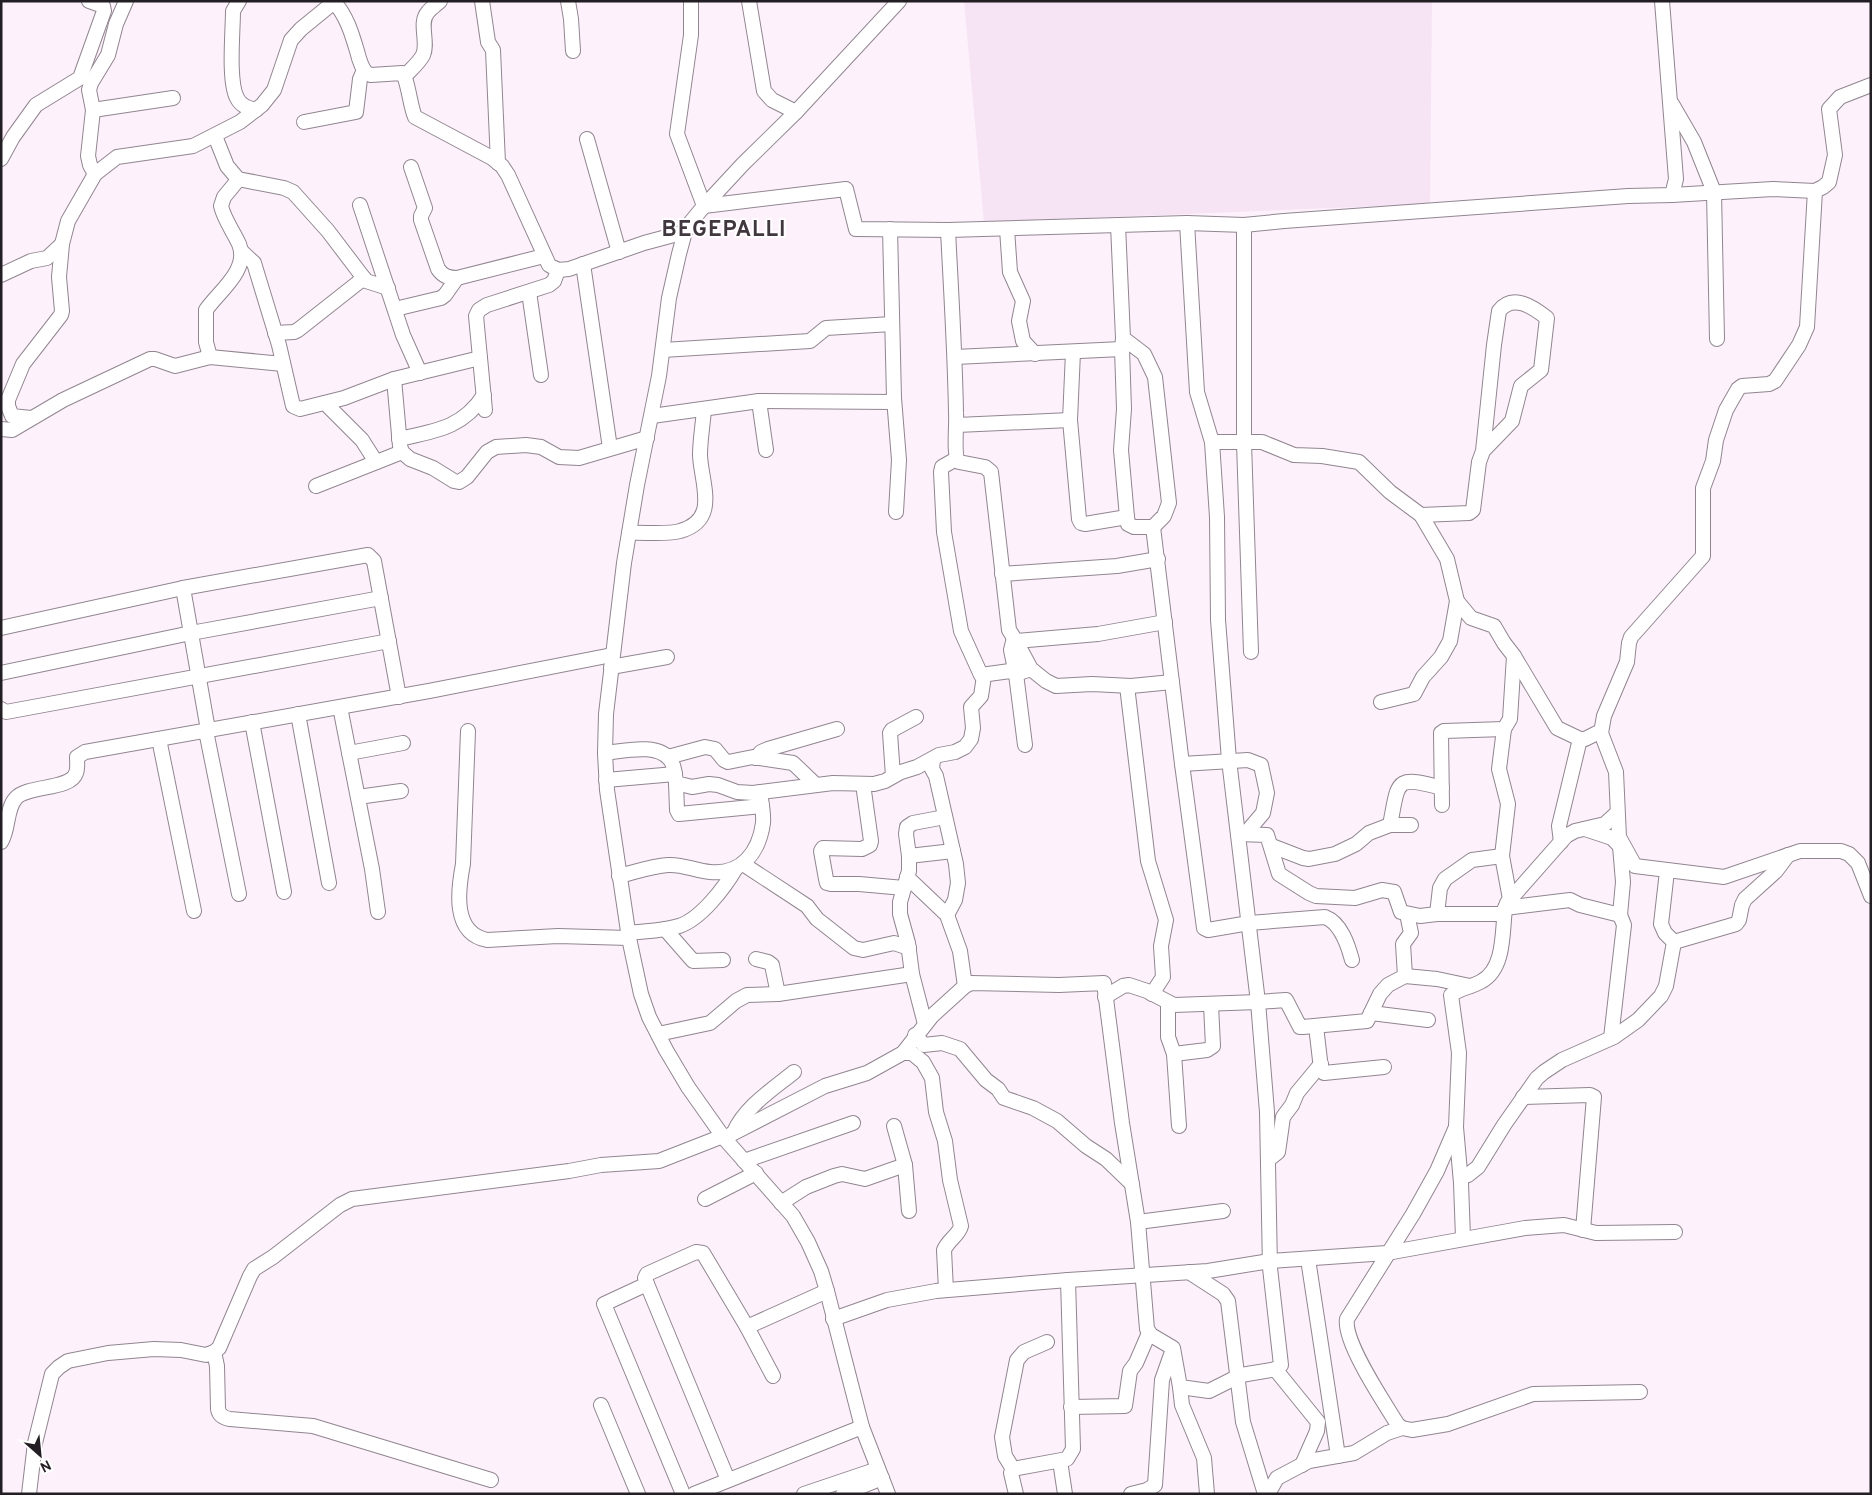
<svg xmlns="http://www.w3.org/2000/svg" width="1872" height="1495" font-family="Overpass,sans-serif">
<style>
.built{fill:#f6e3f4}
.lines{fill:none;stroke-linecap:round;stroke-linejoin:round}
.minor-casing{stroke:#918690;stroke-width:16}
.minor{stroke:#fff;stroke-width:14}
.labels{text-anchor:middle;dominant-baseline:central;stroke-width:4;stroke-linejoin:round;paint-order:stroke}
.district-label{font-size:22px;font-weight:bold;letter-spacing:1px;fill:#40373f;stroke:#fff}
</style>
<rect width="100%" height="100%" fill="#fdf1fc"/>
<path class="built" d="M964,1H1432L1430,204L984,222Z"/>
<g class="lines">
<g class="minor-casing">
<g id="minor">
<path d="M239,1L233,11C233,31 228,81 237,98C241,106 248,108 256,110"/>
<path d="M333,1C346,14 352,34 357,51C359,59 361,67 366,73L371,75L402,73C408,79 410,106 415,117L492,158L502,166L508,175L549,265L558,270L569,269L644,243L685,232"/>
<path d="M482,1L488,42L493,50L498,163"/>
<path d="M568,1L571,19L573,51"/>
<path d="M691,1V35L677,134L704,206L686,228L679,254L669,298L659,376L637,485L624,563L606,714L605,753L607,790L629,938L641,994L649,1017L666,1050L688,1087L724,1138L793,1216L808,1242L821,1271L827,1291L862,1427L888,1494"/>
<path d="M749,1L764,91L772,100L796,112"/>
<path d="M405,76C411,69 419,63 423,55C429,42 418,23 428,12C431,8 436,5 440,1"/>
<path d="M1672,104L1694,142L1714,192L1717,339"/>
<path d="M93,110L173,98"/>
<path d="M304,122L356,112L360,79L364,70"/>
<path d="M215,136L227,166L238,179L284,188L293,192L328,231L366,281L388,288"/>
<path d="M587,139L619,252"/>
<path d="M1,159L13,137L36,105L80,78L104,11L103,6L89,1"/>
<path d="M411,167L425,208L421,216V220L438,269C443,276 448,278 457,278L544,256"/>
<path d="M95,174L90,165L88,156L93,110L89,90L91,83L108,55L116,24L126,1"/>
<path d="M1815,191L1807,327L1799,345L1775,381L1769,384L1742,386L1738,389L1726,410L1716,440L1713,461L1703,488V556L1631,637L1629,643L1627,662L1604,716L1601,733L1616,772L1619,837L1635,866L1724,877L1800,851H1841L1849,854L1858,863L1871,896"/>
<path d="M1672,195L1773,189L1815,191L1823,187L1829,182L1835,155L1829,109L1840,97L1871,85"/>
<path d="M360,205L403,335L420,373"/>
<path d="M704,206L846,189L856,229L948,230L1187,223L1244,225L1284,221L1628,196L1672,195L1676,179L1662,1"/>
<path d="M704,206L743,164L796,112L899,1"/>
<path d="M1118,225L1123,338L1122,349L1124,409L1121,450L1127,517L1128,524L1134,527H1153L1164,516L1169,503L1155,377L1144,354L1123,338"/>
<path d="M1244,225V443L1251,652"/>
<path d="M890,229L894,398L899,460L896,512"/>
<path d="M1007,229L1010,272L1023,301L1019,321L1023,341L1035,354"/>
<path d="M948,230C951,291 955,352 956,413C957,424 953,456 959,462L985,467L991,472L1009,630L1016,641L1031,669L1046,681L1056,686L1092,684L1131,686L1172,682"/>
<path d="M241,251L254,263L279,345L293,406L300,409L344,398L394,379L480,358"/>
<path d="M583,264L610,448"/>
<path d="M1,275L31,261L47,258L62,244"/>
<path d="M529,292L541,375"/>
<path d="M395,309L441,298L445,295L457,278"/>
<path d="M275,333L294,332L298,330L364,278"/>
<path d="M663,350L810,341L826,328L892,324"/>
<path d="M1073,352L1070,420L1079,519L1081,523L1085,524L1127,517"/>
<path d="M210,357L206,342V310C218,292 250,270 239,244C233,231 224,219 221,206L224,197L238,180"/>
<path d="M955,357L1122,349"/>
<path d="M394,379L400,446L402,452L410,459L433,468L454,481L459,482L467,477L487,452L496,447L526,445L541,447L559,457L579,458L647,438"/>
<path d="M759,401L766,450"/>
<path d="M325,403L362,440L376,462"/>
<path d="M485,410L476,316L479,310L487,305L549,285L554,281L558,270"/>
<path d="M652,416L759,401L894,402"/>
<path d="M31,418L12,416L8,406V400L23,364L61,315L62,311L59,277L62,244L68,221L95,174L117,157L193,146L240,122L262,105L274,90L291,40L301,29L334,2"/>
<path d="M957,425L1070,420"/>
<path d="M1,429L12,430L63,400L150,359H155L175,366L210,357L283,364"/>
<path d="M399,439C435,431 463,428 484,395"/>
<path d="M1212,442H1262L1294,455L1322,456L1359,462L1390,492L1421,515L1447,559L1457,601L1450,641L1441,657L1423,677L1414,694L1381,702"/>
<path d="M956,459L942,467L941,472L944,532L961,631L981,675L1010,671L1016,674L1031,669"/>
<path d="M316,486L402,452"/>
<path d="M1421,515L1469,513L1473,510L1479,462L1483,451L1512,421L1521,386L1541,370L1547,318C1533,307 1513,293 1499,311L1494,345L1483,451"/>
<path d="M1153,527L1182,764L1204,928L1208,930L1249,923L1325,917C1341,923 1348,945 1352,960"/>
<path d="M629,533C642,532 668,535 680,531C720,520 701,483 700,455C700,440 703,424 704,409"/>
<path d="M1002,574L1117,566L1158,559"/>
<path d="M183,588L208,730"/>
<path d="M1457,601L1471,618L1494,626L1504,643L1514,656L1510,719L1504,729L1499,769L1508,804L1502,856L1510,899"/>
<path d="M1,628L183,588L368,555L374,561L399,697"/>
<path d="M1014,638L1011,650L1016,674L1025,745"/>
<path d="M1016,641L1098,634L1165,622"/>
<path d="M1514,656L1557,728L1580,739H1585L1601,731"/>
<path d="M611,667L667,657"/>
<path d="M1,673L191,633L381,598"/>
<path d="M1127,686L1148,861L1166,920L1161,946L1163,977L1152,994"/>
<path d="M340,707L372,869L378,912"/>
<path d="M1,709L6,712L389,641"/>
<path d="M298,714L329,883"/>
<path d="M252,722L284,892"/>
<path d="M206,731L239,894"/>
<path d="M468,731L463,864C458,890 452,933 487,940L558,936L629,938"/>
<path d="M159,739L194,911"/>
<path d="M349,753L403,743"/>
<path d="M605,753C624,751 659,742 671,761C675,767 675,776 676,783L692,787L709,784L718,785L737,792L753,793L833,783L874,784L885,781L901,772L917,767L939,755L955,752L965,747L971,739L973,728L971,707L981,696L984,676"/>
<path d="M668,757L705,747L715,749L724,760L728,762L753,757L793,763L816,785"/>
<path d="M756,758L761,752L768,749L837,729"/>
<path d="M933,759L932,769L936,776L956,864L958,883L955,900L947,915"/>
<path d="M1182,764L1248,760L1261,765L1267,793L1263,813L1246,833"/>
<path d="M893,776L890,733L892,730L916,717"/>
<path d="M606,780L675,774"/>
<path d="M676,783L677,810L679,814L762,806"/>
<path d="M863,784L871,841L870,845L862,849L823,848L821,851L826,879L827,883L831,884H859L904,888"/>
<path d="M358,797L401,791"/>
<path d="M1442,805L1441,733L1444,731L1504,729"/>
<path d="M1390,825C1399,780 1394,775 1442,788"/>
<path d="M1585,829L1612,838L1620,846"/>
<path d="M1238,834L1267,835L1279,874L1309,893L1316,896L1355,898L1382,890L1394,892L1401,912L1420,916L1437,914L1440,888L1445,879L1472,860L1502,856"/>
<path d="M1,842C9,830 6,808 16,798C28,785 71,790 76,773C78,769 77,762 77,757L85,752L429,691L612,655"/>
<path d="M1561,842L1559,826L1580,739"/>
<path d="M1272,846L1303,858L1309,859L1335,854L1356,844L1369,833L1390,825H1411"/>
<path d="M909,856L953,851"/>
<path d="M743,864L807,906L817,919L854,948L863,950L894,943L909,948"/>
<path d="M619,876C635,872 652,866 668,865C683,864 696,871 710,872C742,875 759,852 763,823C764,813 761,801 760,792"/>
<path d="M907,877L947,915L960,951L965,986"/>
<path d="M1505,908L1570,900L1580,905L1620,915L1624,925L1611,1038"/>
<path d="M1437,914H1504"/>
<path d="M1620,915L1623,882L1620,846"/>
<path d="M665,929L693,961L723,960"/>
<path d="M629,933C645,931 663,931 679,926C701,919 725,887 736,868"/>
<path d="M1674,942L1736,924L1739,920L1742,905L1745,899L1776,871L1788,855"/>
<path d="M756,959L768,962L772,965L778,994"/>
<path d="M1405,976L1437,979L1470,986"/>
<path d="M1105,997L1123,986L1129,985L1147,991L1174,1005L1258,1002L1286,1000L1300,1027H1303L1367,1021L1380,994L1388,985L1405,976L1403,944L1411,933L1407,914"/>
<path d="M1168,1003V1037L1174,1054L1179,1126"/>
<path d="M1371,1013L1428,1020"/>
<path d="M925,1024L912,974L908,943L900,914V902L909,871V856L906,834L907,827L913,823L945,817"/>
<path d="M1316,1026L1321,1069L1324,1073L1384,1067"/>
<path d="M658,1034L710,1023L736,1001L747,995L778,994L912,974"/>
<path d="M915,1035L924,1045L942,1043L960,1049L986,1080L998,1089L1004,1098L1033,1108L1057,1121L1086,1146L1106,1159L1132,1184"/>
<path d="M903,1053H912L923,1062L932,1078L936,1112L945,1141L950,1180L961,1226C959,1235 948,1240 944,1250L946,1290"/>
<path d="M1174,1054L1207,1050L1213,1046L1211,1005"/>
<path d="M1523,1097L1590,1095L1594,1097L1583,1230"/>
<path d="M894,1126L905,1165L909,1211"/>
<path d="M1456,1127L1437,1171L1413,1214L1347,1319C1343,1342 1385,1404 1398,1425L1402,1428L1412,1430L1448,1424L1533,1394L1640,1392"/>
<path d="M734,1132C745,1107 773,1089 794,1072"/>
<path d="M724,1138L825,1086L867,1073L903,1053L932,1016L965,986L971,983L1059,985L1104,983L1122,1123L1138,1222L1147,1329L1151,1335L1173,1348L1180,1387L1209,1391L1241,1375L1277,1369L1281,1365L1270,1268L1267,1112L1258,1002L1229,760L1218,620L1217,517L1212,442L1197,392L1187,223"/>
<path d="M1268,1160L1278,1152L1283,1117L1292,1105L1297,1093L1321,1064"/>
<path d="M744,1161L853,1123"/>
<path d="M1461,1177L1468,1175L1478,1167L1504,1125L1537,1078L1544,1072L1562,1060L1614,1037L1638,1020L1661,996L1666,986L1674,942L1665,933L1661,924L1667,871"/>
<path d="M705,1199L756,1173"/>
<path d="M781,1203L806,1187L834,1176L842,1174L865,1179L905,1165"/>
<path d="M1138,1222L1223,1211"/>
<path d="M1463,1238L1461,1183L1456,1127L1459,1053L1451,995C1460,988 1472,987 1482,981C1505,968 1502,932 1505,909L1507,903L1566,836L1575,831L1605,824L1617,813"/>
<path d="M1308,1259L1338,1456"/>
<path d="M1189,1272L1223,1294L1228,1301L1243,1422L1265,1494"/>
<path d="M647,1284L604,1304L683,1494"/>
<path d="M833,1319L887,1300L936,1291L1068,1280L1208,1271L1270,1261L1387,1253L1525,1228L1564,1225L1596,1233L1675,1232"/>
<path d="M747,1327L827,1291"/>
<path d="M214,1352L217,1366L218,1409C219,1415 224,1418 230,1419L313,1426L491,1480"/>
<path d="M1275,1369L1318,1422L1317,1431L1302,1465"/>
<path d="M1180,1387L1182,1405L1204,1458L1207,1494"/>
<path d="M601,1405L638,1494"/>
<path d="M1071,1407L1125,1406L1130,1371L1136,1363L1149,1333"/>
<path d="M1060,1461L1065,1494"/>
<path d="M1013,1469L1005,1456L1002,1437L1017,1360L1024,1352L1047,1342"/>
<path d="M728,1480L647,1284L645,1278L647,1274L696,1252L703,1253L747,1327L773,1376"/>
<path d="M29,1494L35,1443L52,1374L59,1367L68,1361L108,1353L154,1349L181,1350L206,1355L214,1352L219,1348L250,1276L254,1269L273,1257L340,1205L352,1199L569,1171L601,1165L659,1161L723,1136"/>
<path d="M694,1494L862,1427"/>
<path d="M804,1494L878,1469"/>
<path d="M843,1494L882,1478"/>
<path d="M1016,1494L1011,1473L1013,1469L1067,1459L1073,1449L1068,1280"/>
<path d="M1131,1494L1147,1490L1155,1485L1162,1380L1173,1349"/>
<path d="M1268,1494L1277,1478L1309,1461L1354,1453L1387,1433L1402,1428"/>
</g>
</g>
<use href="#minor" class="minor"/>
</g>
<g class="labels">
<g class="district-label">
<text x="724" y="230">BEGEPALLI</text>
</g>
</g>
<rect width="1872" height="1495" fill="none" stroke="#231e23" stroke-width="5"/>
<g transform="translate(40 1455) rotate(153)" stroke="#ffffff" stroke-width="4" paint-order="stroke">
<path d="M0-4L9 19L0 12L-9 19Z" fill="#231e23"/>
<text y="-8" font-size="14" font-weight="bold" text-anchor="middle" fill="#231e23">N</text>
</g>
</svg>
